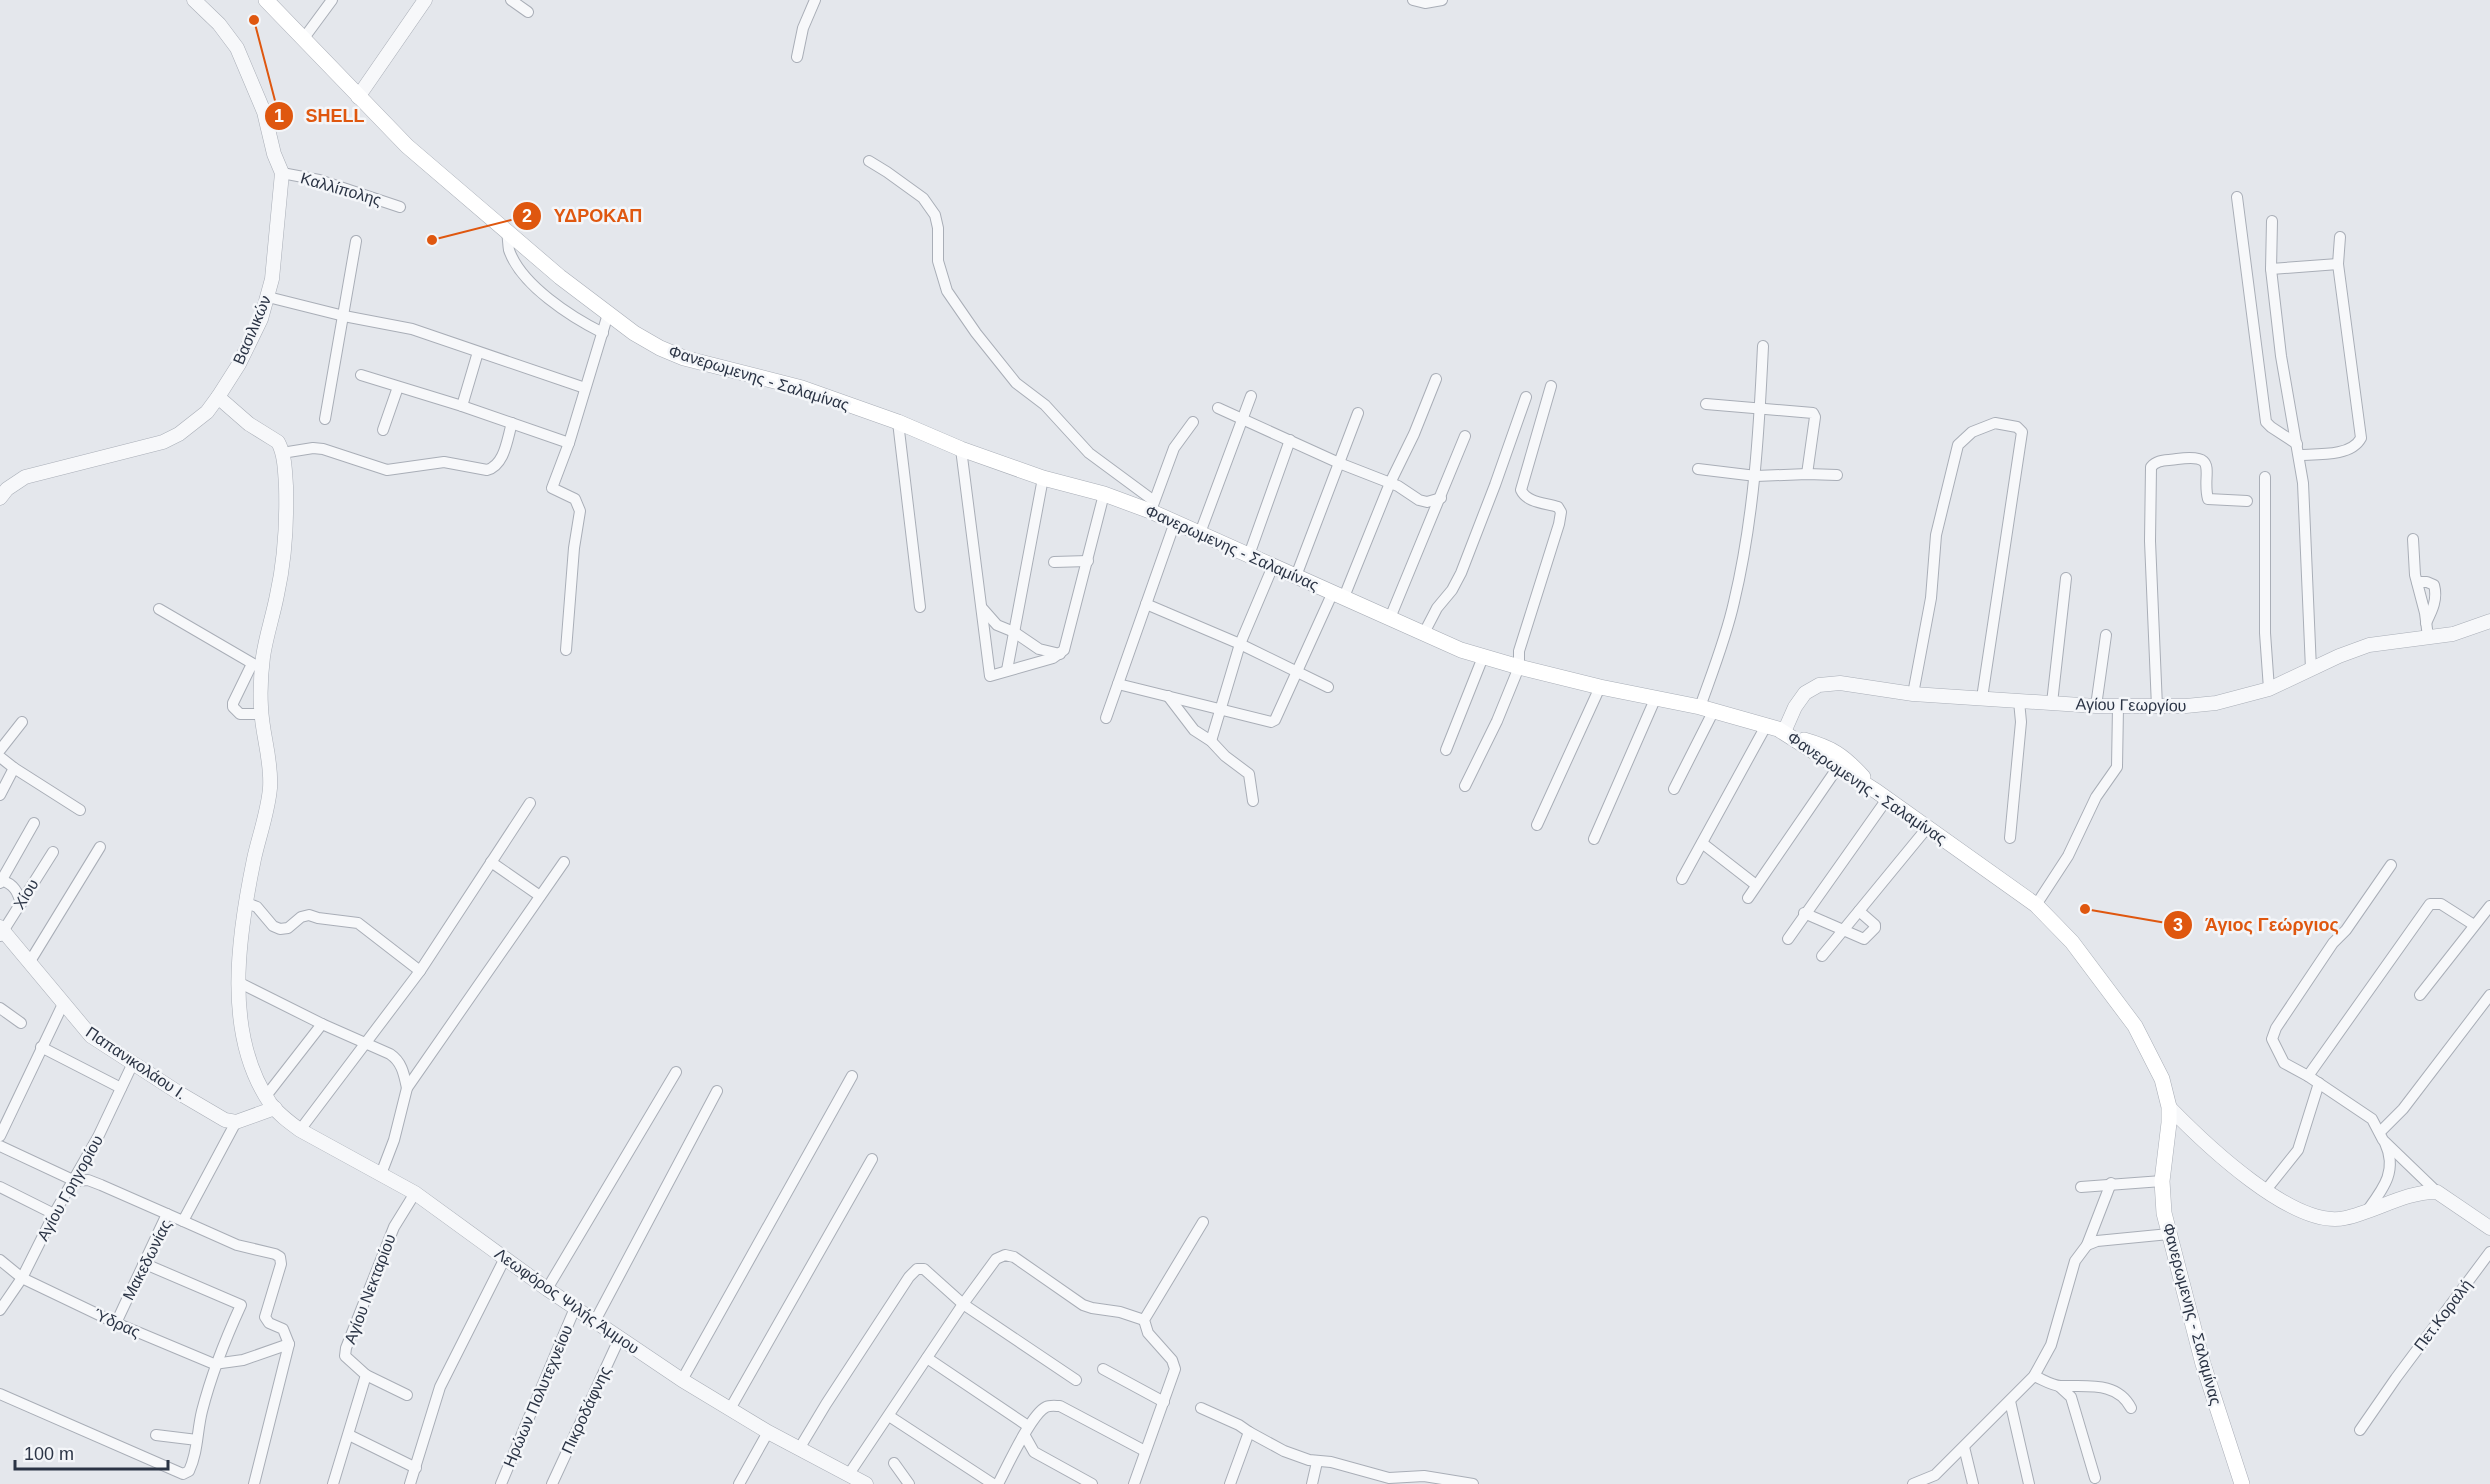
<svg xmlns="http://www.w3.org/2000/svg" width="2490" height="1484" font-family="Helvetica,sans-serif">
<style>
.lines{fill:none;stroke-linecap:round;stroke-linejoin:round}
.minor-casing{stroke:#a9aeb7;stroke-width:12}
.tertiary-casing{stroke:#a9aeb7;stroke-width:15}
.secondary-casing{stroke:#a9aeb7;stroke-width:16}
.minor{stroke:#f7f8fa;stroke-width:10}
.tertiary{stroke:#f7f8fa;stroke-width:14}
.secondary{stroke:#fff;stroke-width:15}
.labels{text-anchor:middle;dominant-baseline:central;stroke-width:5;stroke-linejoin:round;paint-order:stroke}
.street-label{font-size:16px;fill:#2b3445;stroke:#f4f6f9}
.leader{fill:none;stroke:#df570f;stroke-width:2}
.callout-dot{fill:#df570f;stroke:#f4f6f9;stroke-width:2}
.mark-label{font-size:18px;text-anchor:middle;font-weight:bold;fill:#fff}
.callout-label{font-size:18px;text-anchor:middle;font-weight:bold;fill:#df570f;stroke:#f4f6f9;stroke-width:5;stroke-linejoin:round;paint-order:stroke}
</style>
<rect width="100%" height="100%" fill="#e4e7ec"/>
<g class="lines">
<g class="minor-casing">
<g id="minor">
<path d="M511,0L528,12"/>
<path d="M1413,0L1425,3L1442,0"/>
<path d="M304,38L332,0"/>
<path d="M797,57L803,28L815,0"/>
<path d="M869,161L887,172L923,198L935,215L938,228V261L947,291L976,333L1016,383L1045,405L1089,453L1154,501"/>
<path d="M282,173L319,180L400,207"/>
<path d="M2237,197L2266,422L2271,427L2297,444"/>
<path d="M2272,221L2271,269L2281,356L2303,483L2311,669"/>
<path d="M507,231C508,237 508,244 509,250C521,285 571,317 603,333"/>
<path d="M2271,269L2338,264"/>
<path d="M268,297L344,316L412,329L585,388"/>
<path d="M361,375L462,406L569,443"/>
<path d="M1706,404L1813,413L1815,417L1807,474"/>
<path d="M462,406L478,352"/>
<path d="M1218,408L1339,463L1398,486L1419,500L1427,502L1441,498"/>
<path d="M325,419L356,241"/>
<path d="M898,422L920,607"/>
<path d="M383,430L398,387"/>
<path d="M961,449L990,676L1053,658L1064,650L1104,494"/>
<path d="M282,453L313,448L323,449L387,470L444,462L487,470C505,465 507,439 512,423"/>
<path d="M2299,455C2317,454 2351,457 2361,438L2338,264L2340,237"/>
<path d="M1698,469L1756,476L1807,474L1837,475"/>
<path d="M2265,477V633L2269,689"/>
<path d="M1153,505L1174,448L1193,422"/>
<path d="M1200,533L1251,396"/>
<path d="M2413,539L2415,575L2425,613L2428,637"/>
<path d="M1249,555L1290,440"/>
<path d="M1054,562L1088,561"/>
<path d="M1296,576L1358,413"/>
<path d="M2417,582H2427L2434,585C2438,599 2432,611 2426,623"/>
<path d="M1344,597L1390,483L1414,434L1436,379"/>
<path d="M1146,604L1240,644L1328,687"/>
<path d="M982,608L997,625L1014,632L1039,649L1060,654"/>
<path d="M159,609L262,669"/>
<path d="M1390,618L1465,436"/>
<path d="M1424,633L1437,608L1452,590L1461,573L1495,485L1526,397"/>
<path d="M566,650L574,548L580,511L575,499L552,488L569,443L608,314"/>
<path d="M252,664L233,703V707L240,714H255L261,712"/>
<path d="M1007,670L1043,478"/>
<path d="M1118,684L1271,722L1275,720L1333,592"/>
<path d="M1913,694L1931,598L1936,535L1958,445L1972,432L1995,423L2017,427L2022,432L1982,698"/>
<path d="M1168,696L1194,730L1211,741L1225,756L1249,774L1253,801"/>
<path d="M2052,703L2066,578"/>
<path d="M2096,706L2106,635"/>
<path d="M1700,707C1712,673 1726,638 1734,602C1754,518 1759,432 1763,346"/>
<path d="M2157,707L2150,541L2151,467C2158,459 2166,461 2177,459C2221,453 2201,473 2208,499L2247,501"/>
<path d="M1106,718L1175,522"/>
<path d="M1211,741L1240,644L1273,566"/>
<path d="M0,750L22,722"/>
<path d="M1446,750L1483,657"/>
<path d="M0,757L14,768L80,810"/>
<path d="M1465,786L1497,721L1519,667V651L1559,524L1561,512L1558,507C1546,503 1527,503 1521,490L1551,386"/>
<path d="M1674,789L1713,712"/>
<path d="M0,795L14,768"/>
<path d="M1537,825L1600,687"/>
<path d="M2010,838L2021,722L2019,701"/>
<path d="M1594,839L1656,697"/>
<path d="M1702,843L1756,885"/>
<path d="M491,862L540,896"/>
<path d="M2391,865L2346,930L2333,943L2276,1028L2272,1039L2284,1063L2308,1076L2372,1119L2383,1140L2437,1192"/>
<path d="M1682,879L1767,724"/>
<path d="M1,880C14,884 18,892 21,904"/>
<path d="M0,883L34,823"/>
<path d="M1748,898L1838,767"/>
<path d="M247,903L257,907L273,926L280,929L288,928L301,917L309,915L318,918L358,923L420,971"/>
<path d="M2036,905L2068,856L2096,797L2117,767L2118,707"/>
<path d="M1804,913L1864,939L1875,928V925L1859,911"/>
<path d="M0,936L53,852"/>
<path d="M1788,939L1887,799"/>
<path d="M1822,956L1927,828"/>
<path d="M29,963L100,847"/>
<path d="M240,983L322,1024L390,1054C402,1062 404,1074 407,1088"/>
<path d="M2420,995L2490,906"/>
<path d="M0,1008L21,1023"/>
<path d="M41,1047L121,1088"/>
<path d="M2308,1076L2430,904H2441L2474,925"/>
<path d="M266,1096L322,1024"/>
<path d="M300,1130L420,971L530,803"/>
<path d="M2380,1132L2403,1109L2490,995"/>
<path d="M0,1136L63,1004"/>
<path d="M0,1146L75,1181L88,1180L101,1185L183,1221L236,1122"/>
<path d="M381,1174L394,1140L407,1088L564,862"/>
<path d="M0,1187L54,1214"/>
<path d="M2081,1187L2162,1181"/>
<path d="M2266,1190L2298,1150L2319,1083"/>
<path d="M2367,1211C2383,1189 2398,1171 2385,1143"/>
<path d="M183,1221L237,1245L275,1254L280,1257L281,1264L265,1317L269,1323L283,1329L289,1344L254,1484"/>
<path d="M2087,1245L2097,1241L2169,1234"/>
<path d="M0,1260L22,1278L116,1323L214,1364"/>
<path d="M547,1289L676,1072"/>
<path d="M0,1310L22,1278L54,1214L98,1137L133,1063"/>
<path d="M595,1321L717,1091"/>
<path d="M116,1323L167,1214"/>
<path d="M927,1358L1028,1426"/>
<path d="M214,1364L243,1360L289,1344"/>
<path d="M1103,1369L1164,1402"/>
<path d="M366,1375L407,1395"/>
<path d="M2034,1376C2042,1379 2052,1386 2061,1386C2087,1387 2117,1381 2131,1408"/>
<path d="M682,1380L852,1076"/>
<path d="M2059,1386L2071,1397L2095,1478"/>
<path d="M0,1394L183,1474L189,1471C198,1452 197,1431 202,1411C212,1372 224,1342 241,1305L143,1263"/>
<path d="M2010,1401L2029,1484"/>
<path d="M1201,1408L1239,1425L1249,1432L1284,1451L1309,1460L1331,1462L1389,1478L1424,1476L1473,1484"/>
<path d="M730,1409L872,1159"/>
<path d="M889,1416L993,1484"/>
<path d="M2360,1430L2396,1378L2490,1252"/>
<path d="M156,1435L197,1440"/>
<path d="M349,1435L416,1468"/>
<path d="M1025,1436L1034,1452L1092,1484"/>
<path d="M1964,1447L1973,1484"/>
<path d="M799,1449L826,1404L909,1277L917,1269H924L963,1304L1076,1380"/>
<path d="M894,1463L909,1484"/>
<path d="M849,1474L963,1304L996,1259L1005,1255L1014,1257L1083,1305L1092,1308L1120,1312L1144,1320"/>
<path d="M333,1484L366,1375L345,1356L346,1348L394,1227L415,1193"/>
<path d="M410,1484L440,1387L505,1258"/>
<path d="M501,1484L575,1308"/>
<path d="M552,1484L620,1337"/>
<path d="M739,1484L768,1432"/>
<path d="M998,1484C1007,1467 1031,1414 1046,1407C1050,1405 1056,1406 1060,1406L1145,1451"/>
<path d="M1134,1484L1175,1369L1172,1360L1148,1333L1144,1320L1203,1222"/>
<path d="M1230,1484L1249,1432"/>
<path d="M1312,1484L1317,1462"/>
<path d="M1913,1484L1935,1475L2034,1376L2051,1345L2075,1261L2087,1245L2111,1183"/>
</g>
</g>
<g class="tertiary-casing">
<g id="tertiary">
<path d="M358,97L425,0"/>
<path d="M218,397L249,424L278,442C285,455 285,472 286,486C287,522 285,559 277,595C273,616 266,636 263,657C261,673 260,691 261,707C262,735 272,760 270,788C268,812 259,836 254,859C238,936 223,1034 270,1103C278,1114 289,1122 300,1130L415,1193L547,1289L682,1380L768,1432L866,1484"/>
<path d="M0,498L7,489L25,477L163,442L179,434L207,412L218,397L239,364L261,319L272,279L282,173L274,154L264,112L237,48L219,24L194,0"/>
<path d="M1784,732L1795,707L1805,693L1819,685L1840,683L1913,694L2096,706H2186L2216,703L2269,689L2339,656L2369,645L2453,634L2490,621"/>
<path d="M0,927L91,1036L179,1093L225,1120L236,1122L275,1108"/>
<path d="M2169,1107C2203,1142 2294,1230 2345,1218C2375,1212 2406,1191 2437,1192L2490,1228"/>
</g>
</g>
<g class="secondary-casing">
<g id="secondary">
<path d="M266,0L407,146L560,277L634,333L660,348L684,358L802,388L898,422L961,449L1043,478L1104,494L1150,511L1461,650L1519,667L1600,687L1700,707L1778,729L1876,791L2036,905L2072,942L2135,1026L2162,1079L2169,1107V1123L2162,1181L2164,1213L2203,1364L2242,1484"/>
<path d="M1804,740C1832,748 1843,755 1863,777"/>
</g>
</g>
<use href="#minor" class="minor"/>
<use href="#tertiary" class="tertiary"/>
<use href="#secondary" class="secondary"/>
</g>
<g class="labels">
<g class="street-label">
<text transform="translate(341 189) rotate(16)">Καλλίπολης</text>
<text transform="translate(252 330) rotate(-67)">Βασιλικών</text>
<text transform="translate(759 378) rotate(17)">Φανερωμενης - Σαλαμίνας</text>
<text transform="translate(1232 548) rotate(24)">Φανερωμενης - Σαλαμίνας</text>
<text transform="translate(2131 705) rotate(1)">Αγίου Γεωργίου</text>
<text transform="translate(1867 788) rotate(34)">Φανερωμενης - Σαλαμίνας</text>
<text transform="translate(26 894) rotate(-58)">Χίου</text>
<text transform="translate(136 1063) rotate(34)">Παπανικολάου Ι.</text>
<text transform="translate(70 1188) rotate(-61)">Αγίου Γρηγορίου</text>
<text transform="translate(147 1260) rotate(-63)">Μακεδωνίας</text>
<text transform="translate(370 1289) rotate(-69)">Αγίου Νεκταρίου</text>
<text transform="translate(567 1301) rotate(35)">Λεωφόρος Ψιλής Άμμου</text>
<text transform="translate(2192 1314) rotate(75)">Φανερωμενης - Σαλαμίνας</text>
<text transform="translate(2443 1315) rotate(-53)">Πετ.Κοραλή</text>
<text transform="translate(117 1323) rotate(24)">Ύδρας</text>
<text transform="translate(538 1396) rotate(-67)">Ηρώων Πολυτεχνείου</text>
<text transform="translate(586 1410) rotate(-65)">Πικροδάφνης</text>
</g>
</g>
<path class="leader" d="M254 20L279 116M432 240L527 216M2085 909L2178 925"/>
<g class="callout-dot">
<circle cx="254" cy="20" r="6"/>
<circle cx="432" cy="240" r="6"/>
<circle cx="2085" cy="909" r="6"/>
<circle cx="279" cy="116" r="15"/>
<circle cx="527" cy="216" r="15"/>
<circle cx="2178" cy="925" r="15"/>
</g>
<g class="mark-label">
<text x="279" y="122">1</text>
<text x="527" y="222">2</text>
<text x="2178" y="931">3</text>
</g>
<g class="callout-label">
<text x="335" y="122">SHELL</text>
<text x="598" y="222">ΥΔΡΟΚΑΠ</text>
<text x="2272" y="931">Άγιος Γεώργιος</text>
</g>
<path d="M15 1460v9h153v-9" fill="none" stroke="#2b3445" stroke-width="3"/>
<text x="24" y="1460" font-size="18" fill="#2b3445" stroke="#f4f6f9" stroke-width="4.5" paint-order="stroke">100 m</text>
</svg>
